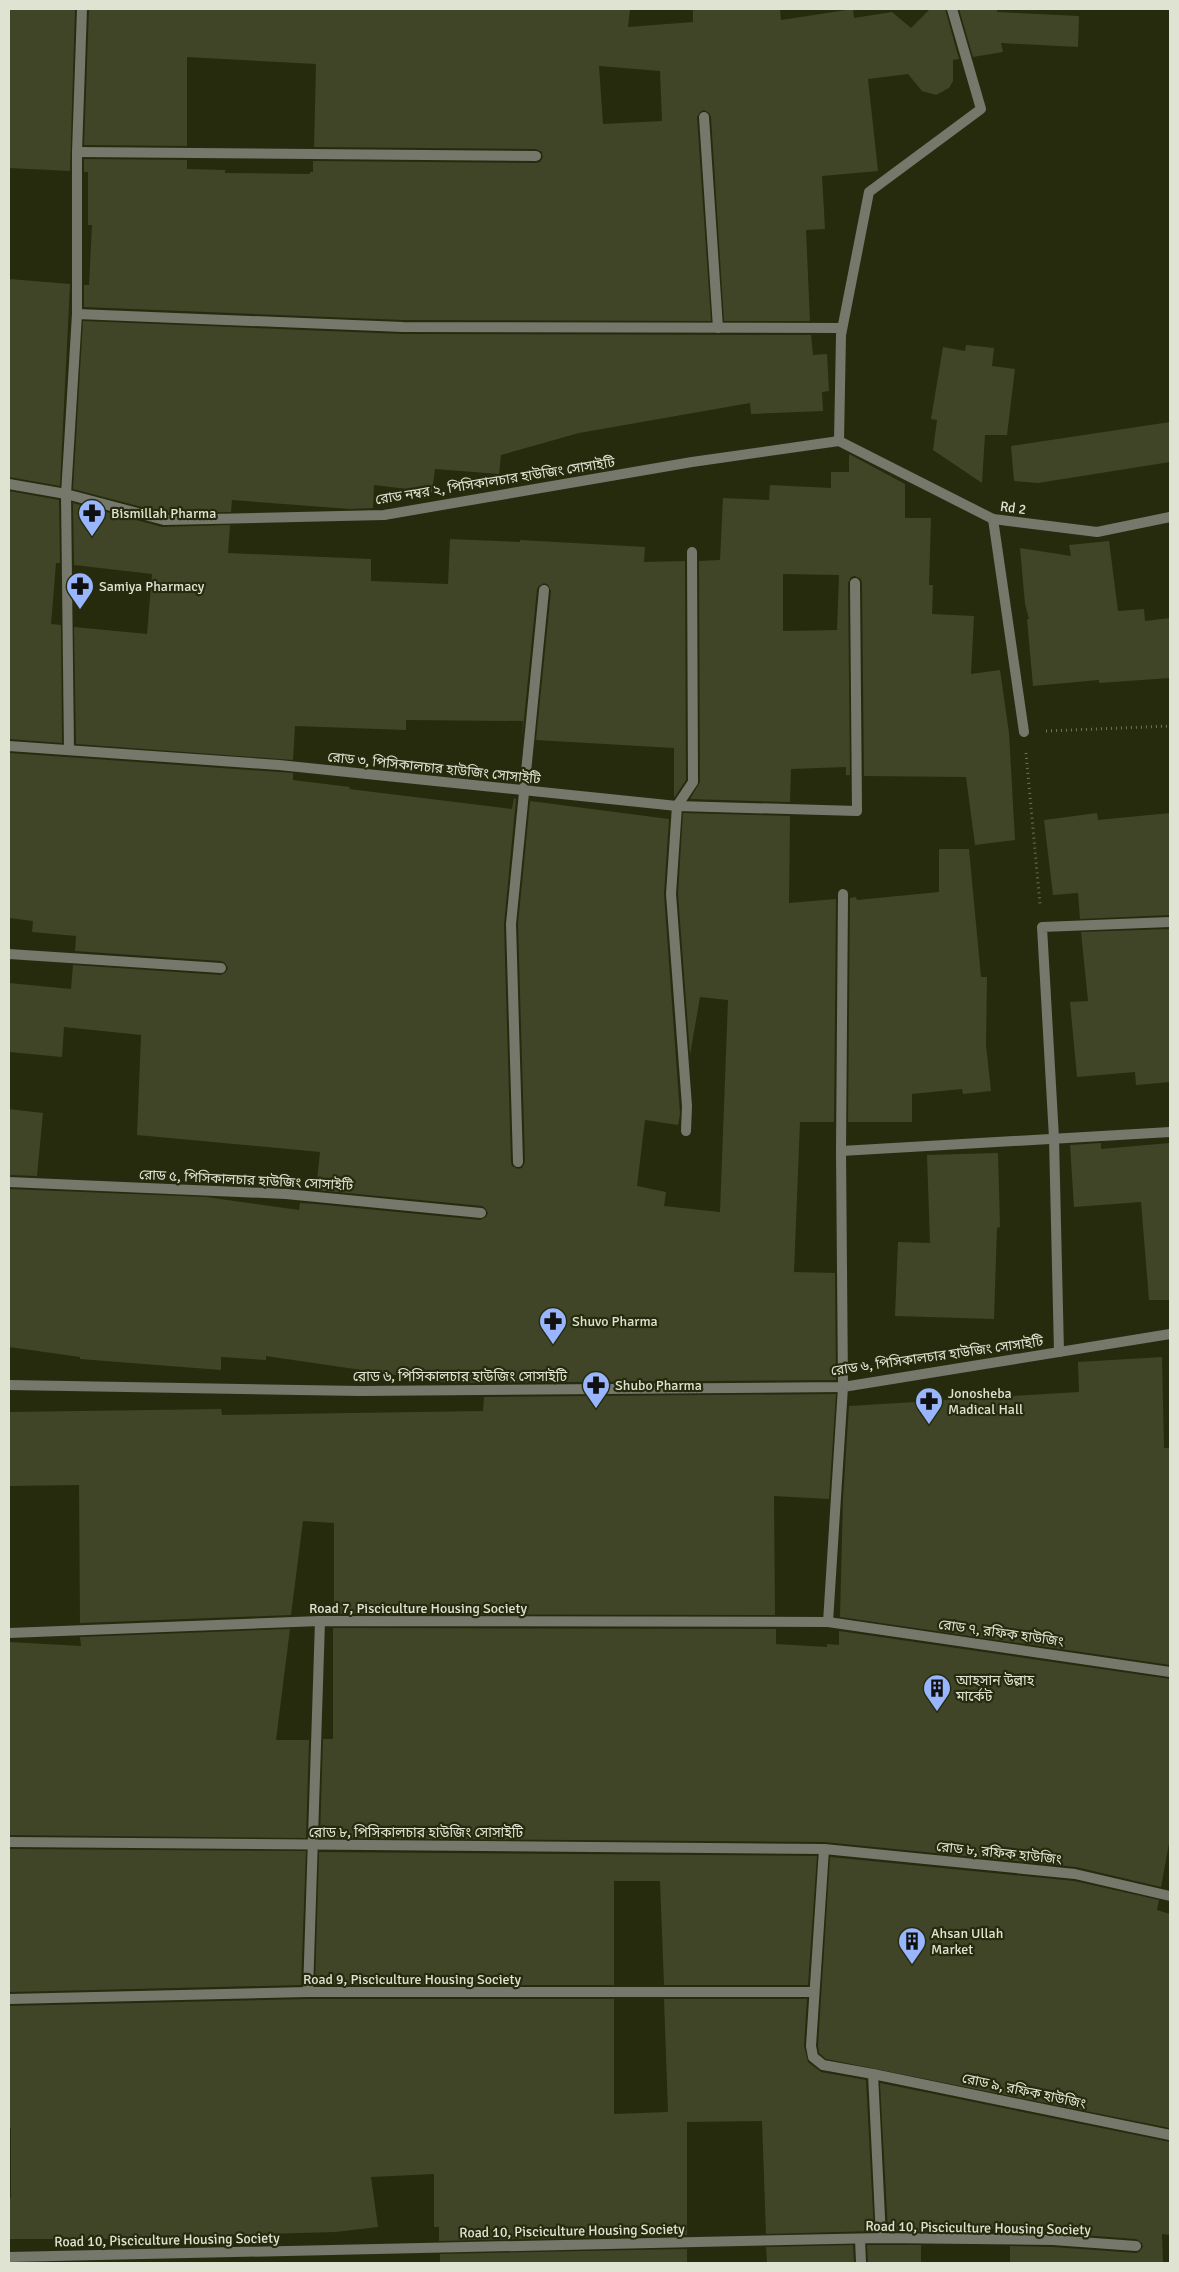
<svg xmlns="http://www.w3.org/2000/svg" width="1179" height="2272" font-family="Signika,'Noto Sans Bengali',sans-serif">
<style>
.building{fill:#404528;fill-rule:evenodd}
.lines{fill:none;stroke-linecap:round;stroke-linejoin:round}
.path{stroke:#6e735b;stroke-width:3;stroke-dasharray:1 4;stroke-linecap:butt}
.minor{stroke:#75786a;stroke-width:10}
.labels{text-anchor:middle;dominant-baseline:central;stroke-width:4.5;stroke-linejoin:round;paint-order:stroke}
.street-label{font-size:14px;fill:#dfe3d2;stroke:#262b0e}
.poi-label{font-size:14px;fill:#dfe3d2;stroke:#262b0e;text-anchor:start}
</style>
<rect width="100%" height="100%" fill="#262b0e"/>
<g class="building">
<path d="M9,9H75L70,171L9,168Z"/>
<path d="M89,9H630L628,27L693,22V9H780L781,20L853,9L854,18L892,12L911,28L930,9H945L959,59L953,60V81L949,88L936,95L922,91L908,74L868,79L878,171L822,176L825,229L806,230L810,321H724L711,117L709,113L704,110L700,112L697,117L711,321L403,320L84,307V285H89L92,225H88V172H84V159L187,160V169L225,170V173L310,174V172H313V161L536,163L540,162L543,157L542,152L536,149L314,147L316,64L187,57V146L84,145ZM599,66L660,71L662,121L603,124Z"/>
<path d="M959,9H997V12L1079,16L1078,47L1001,43L1003,52L973,57Z"/>
<path d="M9,279L70,284L60,486L9,477Z"/>
<path d="M83,321L403,334L811,335L813,355L827,354L829,391L822,392L823,411L751,414L750,403L579,433L501,455L499,474L435,469L432,492L374,485L373,508L350,509L232,500L231,512L165,513L73,489Z"/>
<path d="M966,345L994,348L992,366L1015,369L1007,435H985L982,483L933,450L937,420L931,419L943,347L965,351Z"/>
<path d="M1170,422V462L1038,483L1014,481L1011,446Z"/>
<path d="M849,454L905,484V518H931L929,585H933L932,614L974,616L971,674L1000,670L1009,733L1015,840L975,845L966,777L864,776L862,583L861,579L855,576L851,577L848,583L850,775H846V767L791,769L790,802L690,799L700,782L699,561L720,560L723,498L769,500L770,485L831,488V472H849ZM783,574L839,575L837,630L783,631Z"/>
<path d="M9,491L59,500L60,563H56L51,624L61,625L62,743L9,739Z"/>
<path d="M73,503L162,527L230,525L228,553L371,559V581L448,584L450,539L520,542V540L645,547L644,562L685,561L686,780L674,798V748L536,740L551,591L548,585L544,583L539,586L537,589L522,739L523,721L406,720V730L295,726L293,760L76,744L74,627L147,634L152,574L74,565Z"/>
<path d="M1109,541L1118,611L1144,609L1145,621L1170,618V678L1099,683V680L1033,686L1027,619H1029L1025,604L1020,548L1071,556L1069,545Z"/>
<path d="M9,753L293,773V780L350,787L349,789L512,809L514,798L516,799L504,924L511,1162L512,1166L518,1169L522,1168L525,1162L518,924L530,801L669,819L664,894L680,1114L678,1125L645,1120L637,1186L666,1192L664,1206L720,1212L728,1000L700,997L690,1055L678,894L683,813L790,816L789,903L836,899L834,1122H800L794,1272L835,1273L836,1380L450,1383L266,1356V1360L221,1357V1370L80,1359V1357L9,1347V1189L206,1197L299,1210L300,1203L315,1204L480,1220L486,1217L488,1213L485,1208L482,1206L316,1190L320,1152L137,1135L141,1035L64,1027L62,1057L9,1052V983L71,989L73,965L221,975L226,972L228,968L225,963L221,961L75,951L76,936L32,932L33,921L9,918Z"/>
<path d="M1097,813L1098,820L1170,813V915L1080,919L1078,893L1053,895L1044,820Z"/>
<path d="M939,849H969L981,977H987L986,1045L991,1091L963,1094L962,1089L912,1094V1122H848L850,898L856,897L857,900L939,892Z"/>
<path d="M1170,929V1082L1136,1085L1135,1072L1077,1077L1070,1002L1088,1001L1081,932Z"/>
<path d="M9,1109L43,1113L37,1176L9,1175Z"/>
<path d="M1101,1143V1149L1170,1143V1300H1149L1141,1202L1074,1207L1070,1145Z"/>
<path d="M998,1153L1000,1227L997,1228L994,1319L895,1316L898,1242L930,1243L927,1155Z"/>
<path d="M1162,1357L1164,1448H1170V1665L840,1617L843,1499L849,1406L1079,1392L1078,1362Z"/>
<path d="M836,1394L829,1499L774,1496L775,1615L334,1614V1523L303,1521L291,1615L80,1623L79,1485L9,1486V1412L221,1409L222,1415L483,1411L484,1397Z"/>
<path d="M333,1628L776,1629V1644L827,1647V1644L839,1645V1631L1170,1679V1838L1161,1887L1076,1867L824,1842L320,1838L323,1739H333Z"/>
<path d="M290,1629L276,1740H309L306,1838L9,1835V1642L81,1646L80,1637Z"/>
<path d="M9,1849L306,1851L301,1985L9,1992Z"/>
<path d="M319,1852L817,1856L808,1985H664L660,1881H614V1985H315Z"/>
<path d="M830,1857L1074,1881L1159,1900L1157,1910L1170,1914V2128L826,2059L819,2053L818,2046Z"/>
<path d="M308,1999H614V2114L668,2112L664,1999H807L804,2046L808,2062L821,2072L866,2080L874,2231L766,2234L762,2121L687,2122V2235L439,2241V2227H434V2174L371,2177L378,2227L336,2232L231,2235V2239H9V2198H11V2128H9V2006Z"/>
<path d="M880,2083L1170,2142V2235L1162,2234L1163,2263H1010V2246L1053,2247L1136,2253L1139,2252L1143,2247L1142,2243L1136,2239L1054,2233H1010V2229H937V2230L921,2232L888,2231Z"/>
<path d="M853,2245L854,2263H767L766,2247Z"/>
<path d="M867,2245H921V2263H868Z"/>
<path d="M687,2249V2263H440V2254Z"/>
</g>
<g class="lines">
<g class="path">
<path d="M1046,731L1170,726"/>
<path d="M1026,753L1040,904"/>
</g>
<g class="minor">
<path d="M704,117L718,328"/>
<path d="M77,152L536,156"/>
<path d="M77,314L403,327L842,328"/>
<path d="M839,441L841,335L869,192L981,109L952,9"/>
<path d="M839,441L993,519L1097,532L1170,517"/>
<path d="M9,484L66,494L77,314V152L82,9"/>
<path d="M993,519L1024,732"/>
<path d="M9,746L279,765L677,806L857,811L855,583"/>
<path d="M69,750L66,494L164,520L384,515L692,462L839,441"/>
<path d="M9,954L221,968"/>
<path d="M686,1131L687,1106L671,894L677,806L693,782L692,552"/>
<path d="M841,1151L1170,1132"/>
<path d="M518,1162L511,924L544,590"/>
<path d="M9,1182L286,1194L481,1213"/>
<path d="M1059,1352L1054,1138L1042,927L1170,922"/>
<path d="M9,1385L360,1391L843,1387L1170,1334"/>
<path d="M828,1622L843,1387L841,1151L843,894"/>
<path d="M9,1633L320,1621L828,1622L1170,1672"/>
<path d="M9,1842L824,1849L1075,1874L1170,1896"/>
<path d="M824,1849L811,2046L813,2057L823,2065L873,2074L881,2238"/>
<path d="M308,1992L320,1621"/>
<path d="M9,1999L308,1992H814"/>
<path d="M873,2074L1170,2135"/>
<path d="M860,2239L861,2263"/>
<path d="M9,2257L881,2238L1053,2240L1136,2246"/>
</g>
</g>
<defs>
<g id="pharmacy-pin" transform="scale(1.4375)"><path d="M0 17L-7.5 6A9.5 9.5 0 1 1 7.5 6Z" fill="#99b5fd" stroke="#262b0e"/><path d="M-2-6h4v4h4v4h-4v4h-4v-4h-4v-4h4Z" fill="#111"/></g>
<g id="building-pin" transform="scale(1.4375)"><path d="M0 17L-7.5 6A9.5 9.5 0 1 1 7.5 6Z" fill="#99b5fd" stroke="#262b0e"/><path d="M-4-6H4V6H1V3H-1V6H-4ZM-2.5-4.3h1.7v1.8h-1.7ZM.8-4.3h1.7v1.8H.8ZM-2.5-1h1.7V.8h-1.7ZM.8-1h1.7V.8H.8Z" fill="#111"/></g>
</defs>
<g fill-rule="evenodd">
<use href="#pharmacy-pin" x="92" y="513"/>
<use href="#pharmacy-pin" x="80" y="586"/>
<use href="#pharmacy-pin" x="553" y="1321"/>
<use href="#pharmacy-pin" x="596" y="1385"/>
<use href="#pharmacy-pin" x="929" y="1401"/>
<use href="#building-pin" x="937" y="1688"/>
<use href="#building-pin" x="912" y="1941"/>
</g>
<g class="labels">
<g class="street-label">
<text transform="translate(495 481) rotate(-9)">রোড নম্বর ২, পিসিকালচার হাউজিং সোসাইটি</text>
<text transform="translate(1013 508) rotate(8)">Rd 2</text>
<text transform="translate(434 768) rotate(6)">রোড ৩, পিসিকালচার হাউজিং সোসাইটি</text>
<text transform="translate(246 1180) rotate(3)">রোড ৫, পিসিকালচার হাউজিং সোসাইটি</text>
<text transform="translate(937 1356) rotate(-8)">রোড ৬, পিসিকালচার হাউজিং সোসাইটি</text>
<text x="460" y="1376">রোড ৬, পিসিকালচার হাউজিং সোসাইটি</text>
<text x="418" y="1608">Road 7, Pisciculture Housing Society</text>
<text transform="translate(1001 1633) rotate(8)">রোড ৭, রফিক হাউজিং</text>
<text x="416" y="1832">রোড ৮, পিসিকালচার হাউজিং সোসাইটি</text>
<text transform="translate(999 1853) rotate(6)">রোড ৮, রফিক হাউজিং</text>
<text x="412" y="1979">Road 9, Pisciculture Housing Society</text>
<text transform="translate(1024 2091) rotate(12)">রোড ৯, রফিক হাউজিং</text>
<text transform="translate(978 2228) rotate(1)">Road 10, Pisciculture Housing Society</text>
<text transform="translate(572 2231) rotate(-1)">Road 10, Pisciculture Housing Society</text>
<text transform="translate(167 2240) rotate(-1)">Road 10, Pisciculture Housing Society</text>
</g>
<g class="poi-label">
<text x="111" y="513">Bismillah Pharma</text>
<text x="99" y="586">Samiya Pharmacy</text>
<text x="572" y="1321">Shuvo Pharma</text>
<text x="615" y="1385">Shubo Pharma</text>
<text x="948" y="1393">Jonosheba<tspan x="948" dy="16">Madical Hall</tspan></text>
<text x="956" y="1680">আহসান উল্লাহ<tspan x="956" dy="16">মার্কেট</tspan></text>
<text x="931" y="1933">Ahsan Ullah<tspan x="931" dy="16">Market</tspan></text>
</g>
</g>
<rect width="1179" height="2272" fill="none" stroke="#dfe3d2" stroke-width="20"/>
</svg>
